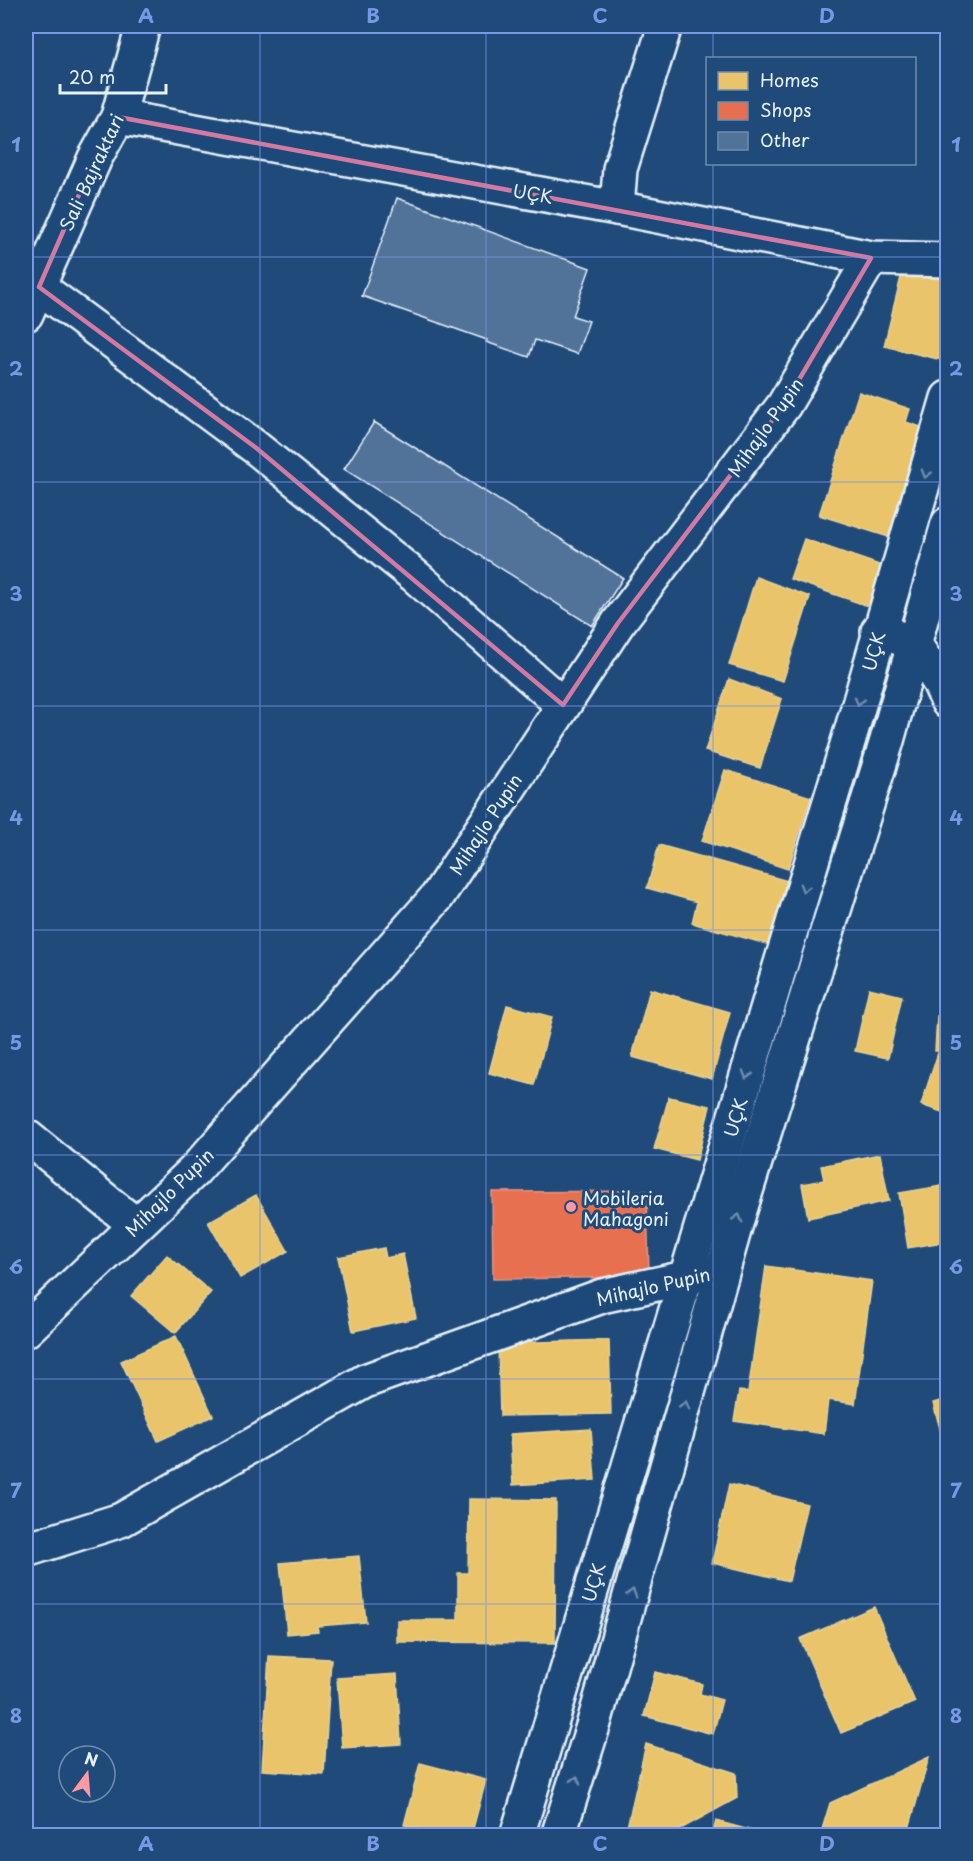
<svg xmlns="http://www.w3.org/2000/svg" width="973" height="1861" font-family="'Playpen Sans',sans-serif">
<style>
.homes{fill:#e9c46a;stroke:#e9d295;stroke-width:1.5}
.shops{fill:#e76f51;stroke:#e79683;stroke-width:1.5}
.building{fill:#517399;stroke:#e8f1f8;stroke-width:1.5}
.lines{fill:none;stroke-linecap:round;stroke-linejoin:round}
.street-casing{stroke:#e8f1f8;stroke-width:38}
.secondary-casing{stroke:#e8f1f8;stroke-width:38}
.street{stroke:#1f4a7a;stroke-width:33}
.secondary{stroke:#1f4a7a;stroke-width:33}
.oneway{stroke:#6f8dac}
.marked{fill:none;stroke:#d37aa2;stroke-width:4.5;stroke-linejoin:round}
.grid{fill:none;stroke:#7897e6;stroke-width:1.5;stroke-opacity:0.55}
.poi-dot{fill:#ff9aa2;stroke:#1f4a7a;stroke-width:2}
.labels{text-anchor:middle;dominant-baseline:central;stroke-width:6;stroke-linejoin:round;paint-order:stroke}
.street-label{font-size:18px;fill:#e8f1f8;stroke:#1f4a7a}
.poi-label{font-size:18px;fill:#e8f1f8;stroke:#1f4a7a;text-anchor:start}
.neatline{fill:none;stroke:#7897e6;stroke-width:2}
.grid-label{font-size:20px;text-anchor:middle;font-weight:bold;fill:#7897e6}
</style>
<rect width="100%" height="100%" fill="#1f4a7a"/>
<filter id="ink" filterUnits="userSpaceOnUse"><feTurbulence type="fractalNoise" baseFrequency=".0167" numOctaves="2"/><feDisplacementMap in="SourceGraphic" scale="12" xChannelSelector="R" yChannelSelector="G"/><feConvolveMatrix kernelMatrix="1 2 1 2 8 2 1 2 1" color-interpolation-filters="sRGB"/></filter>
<g filter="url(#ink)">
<g class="homes">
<path d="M904,265L948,275L946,361L884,346Z"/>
<path d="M859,392L910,409L906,422L927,429L892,538L819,515Z"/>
<path d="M804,539L882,566L868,606L790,579Z"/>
<path d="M756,577L810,597L783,681L729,665Z"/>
<path d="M729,679L782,699L760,768L705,751Z"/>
<path d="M725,770L811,797L788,869L702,841Z"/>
<path d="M659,845L788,881L770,945L692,923L697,902L647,888Z"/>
<path d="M869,988L902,996L888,1058L855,1051Z"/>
<path d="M650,989L730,1012L712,1079L632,1057Z"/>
<path d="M507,1005L552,1017L534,1085L489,1073Z"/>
<path d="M937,1016H948V1051H935Z"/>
<path d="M938,1053L948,1057V1114L921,1105Z"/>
<path d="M669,1097L710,1106L697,1160L654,1149Z"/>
<path d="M880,1154L889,1201L808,1218L802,1184L824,1180L821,1166Z"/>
<path d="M948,1185V1241L908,1248L899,1193Z"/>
<path d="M256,1195L288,1251L240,1278L208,1222Z"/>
<path d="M384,1248L386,1258L403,1254L416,1318L353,1331L338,1257Z"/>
<path d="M167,1255L211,1292L175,1333L131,1296Z"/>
<path d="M766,1266L872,1281L855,1404L828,1400L824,1434L734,1421L739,1391L748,1392Z"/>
<path d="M176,1336L213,1416L158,1441L121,1361Z"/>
<path d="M609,1340L611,1414L500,1416L498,1343Z"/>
<path d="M948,1399V1458L933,1403Z"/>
<path d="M591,1429L595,1480L513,1485L510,1434Z"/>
<path d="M729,1484L807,1504L789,1581L712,1563Z"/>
<path d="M469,1499L556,1500L555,1643L397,1642V1620H458V1573H468Z"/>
<path d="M359,1556L366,1622L317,1626L318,1631L287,1634L280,1563Z"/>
<path d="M874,1607L915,1702L841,1733L800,1639Z"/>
<path d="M269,1656L331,1659L324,1774L262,1770Z"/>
<path d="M655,1672L702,1684L700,1694L722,1700L713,1734L644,1716Z"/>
<path d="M397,1674L401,1744L342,1748L337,1678Z"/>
<path d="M646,1744L736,1773L737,1798L668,1836H625Z"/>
<path d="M929,1757L907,1836H820L830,1803Z"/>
<path d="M420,1763L486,1780L471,1836H446L404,1825Z"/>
<path d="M716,1821L772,1836H712Z"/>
</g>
<path class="shops" d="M647,1191L649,1277L493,1279L492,1192Z"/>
<g class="building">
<path d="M397,198L590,268L573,316L589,321L577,354L535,340L529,357L486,342L487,340L362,296Z"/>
<path d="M374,422L623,578L592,626L344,469Z"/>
</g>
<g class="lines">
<g class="street-casing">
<g id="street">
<path d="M118,117L617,208L871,258L948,260"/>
<path d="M617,208L620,169L665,26"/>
<path d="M39,287L255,447L415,576L563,705"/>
<path d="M26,314L95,158L118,117L143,26"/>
<path d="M878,631L914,643L939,682L948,702"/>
<path d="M26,1136L136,1225"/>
<path d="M26,1330L194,1171L437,897L618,623L784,405L871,258"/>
<path d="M26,1550L121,1520L365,1381L602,1296L712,1272"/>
</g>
</g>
<g class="secondary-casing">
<g id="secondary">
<path d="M517,1836L851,732L948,398"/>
<path d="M558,1836L594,1723L739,1213L886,744L948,524"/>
</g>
</g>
<use href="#street" class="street"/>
<use href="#secondary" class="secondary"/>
</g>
<defs><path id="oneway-chevron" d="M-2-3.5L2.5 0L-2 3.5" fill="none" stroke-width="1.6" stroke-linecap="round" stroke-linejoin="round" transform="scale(1.5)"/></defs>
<g class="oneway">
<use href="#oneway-chevron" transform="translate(926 474) rotate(106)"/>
<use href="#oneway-chevron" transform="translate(859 701) rotate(105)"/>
<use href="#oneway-chevron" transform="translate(804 888) rotate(107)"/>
<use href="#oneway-chevron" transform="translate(747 1075) rotate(107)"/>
<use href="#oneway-chevron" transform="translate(738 1218) rotate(-74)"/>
<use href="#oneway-chevron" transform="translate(685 1405) rotate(-74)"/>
<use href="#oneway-chevron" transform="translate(632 1593) rotate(-74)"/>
<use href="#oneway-chevron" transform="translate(576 1780) rotate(-72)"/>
</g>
</g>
<path class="marked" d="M118,117L871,258L784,405L618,623L563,705L255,447L39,287L95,158Z"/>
<path class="grid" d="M260,26V1836M486,26V1836M713,26V58M713,164V1836M26,257H948M26,482H948M26,706H948M26,930H948M26,1155H948M26,1379H948M26,1604H948"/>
<circle class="poi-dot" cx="571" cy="1207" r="6"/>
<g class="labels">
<g class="street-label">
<text transform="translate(91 172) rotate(-65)">Sali Bajraktari</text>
<text transform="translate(533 193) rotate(10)">UÇK</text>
<text transform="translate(765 427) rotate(-55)">Mihajlo Pupin</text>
<text transform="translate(873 651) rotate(-74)">UÇK</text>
<text transform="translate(485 824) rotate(-57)">Mihajlo Pupin</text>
<text transform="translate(735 1117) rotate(-73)">UÇK</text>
<text transform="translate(169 1192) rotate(-45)">Mihajlo Pupin</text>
<text transform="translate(653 1286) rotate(-13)">Mihajlo Pupin</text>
<text transform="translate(593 1582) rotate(-73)">UÇK</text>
</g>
<g class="poi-label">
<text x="583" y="1197">Mobileria<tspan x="583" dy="21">Mahagoni</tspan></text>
</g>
</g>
<rect width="973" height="1861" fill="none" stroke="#1f4a7a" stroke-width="66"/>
<rect x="706" y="57" width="210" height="108" fill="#1f4a7a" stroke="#6f8dac" stroke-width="1.5"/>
<rect x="718" y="72" width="30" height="18" fill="#e9c46a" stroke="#6f8dac" stroke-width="1.5"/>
<text x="760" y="87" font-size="18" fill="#e8f1f8">Homes</text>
<rect x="718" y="102" width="30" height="18" fill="#e76f51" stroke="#6f8dac" stroke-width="1.5"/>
<text x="760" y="117" font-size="18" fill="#e8f1f8">Shops</text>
<rect x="718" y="132" width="30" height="18" fill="#517399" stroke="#6f8dac" stroke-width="1.5"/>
<text x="760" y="147" font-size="18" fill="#e8f1f8">Other</text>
<g transform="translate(87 1774) rotate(16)"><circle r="28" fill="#1f4a7a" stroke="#6f8dac" stroke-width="1.5"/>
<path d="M0-4.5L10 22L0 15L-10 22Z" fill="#ff9aa2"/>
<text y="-9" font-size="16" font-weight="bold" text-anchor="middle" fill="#e8f1f8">N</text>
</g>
<path d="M60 84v9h106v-9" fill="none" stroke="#e8f1f8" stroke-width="3"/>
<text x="69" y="84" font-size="18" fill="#e8f1f8" stroke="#1f4a7a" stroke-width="4.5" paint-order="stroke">20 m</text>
<rect x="33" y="33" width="907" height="1795" class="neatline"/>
<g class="grid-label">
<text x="146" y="23">A</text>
<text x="373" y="23">B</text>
<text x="600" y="23">C</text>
<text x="827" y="23">D</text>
<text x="16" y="152">1</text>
<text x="956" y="152">1</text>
<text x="16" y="376">2</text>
<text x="956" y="376">2</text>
<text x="16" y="601">3</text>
<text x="956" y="601">3</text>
<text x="16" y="825">4</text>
<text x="956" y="825">4</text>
<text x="16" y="1050">5</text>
<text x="956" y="1050">5</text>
<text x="16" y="1274">6</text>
<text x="956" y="1274">6</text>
<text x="16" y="1498">7</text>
<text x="956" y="1498">7</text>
<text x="16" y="1723">8</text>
<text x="956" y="1723">8</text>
<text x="146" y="1851">A</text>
<text x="373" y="1851">B</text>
<text x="600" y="1851">C</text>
<text x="827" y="1851">D</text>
</g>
</svg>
